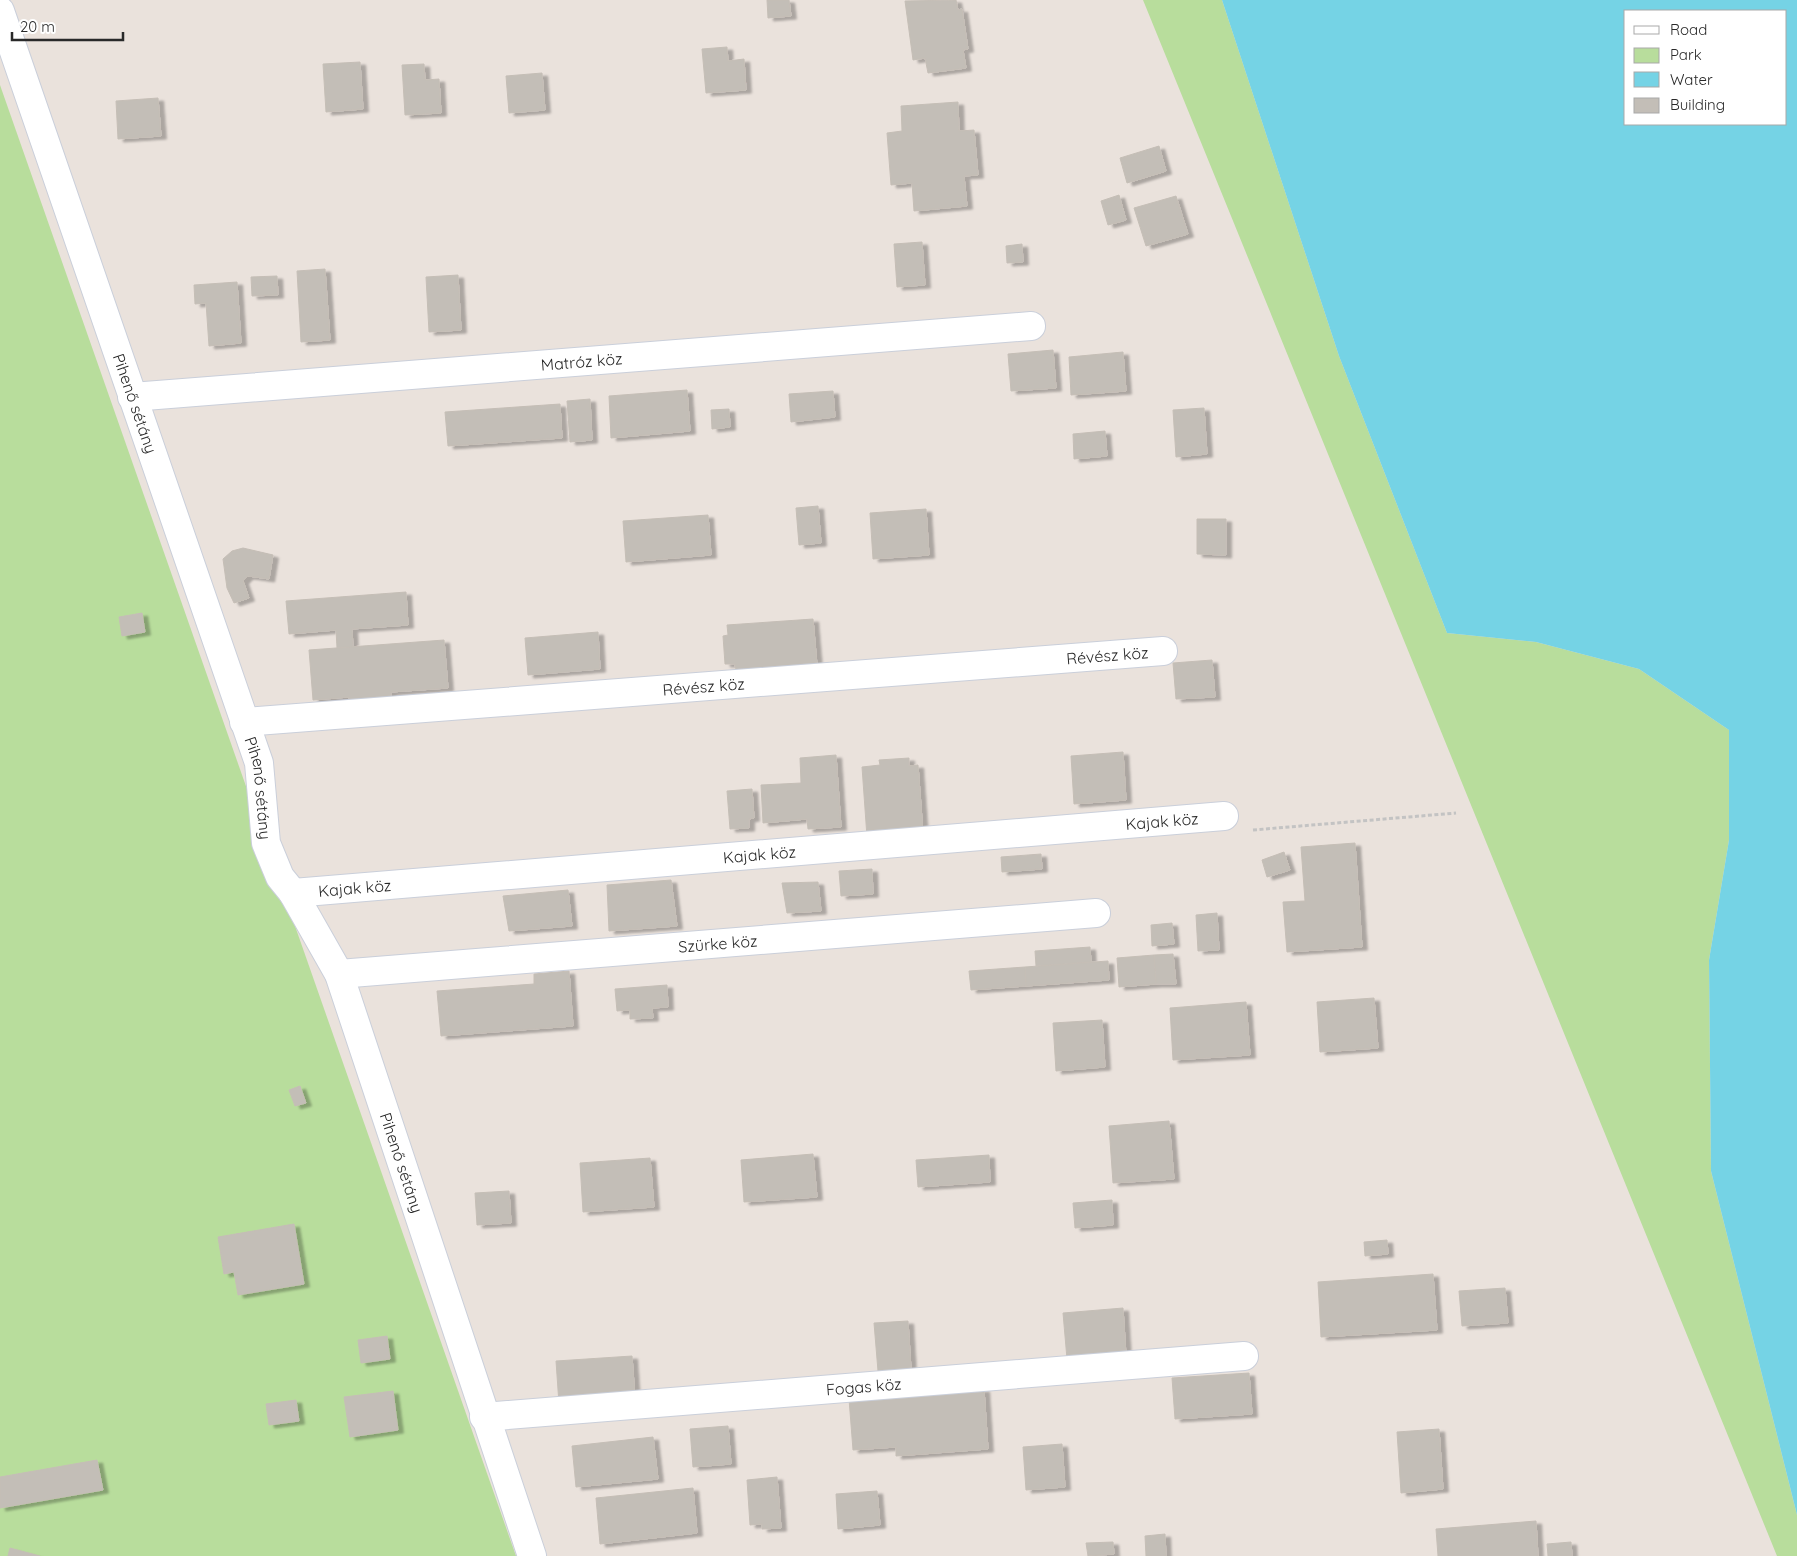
<svg xmlns="http://www.w3.org/2000/svg" width="1797" height="1556" font-family="Quicksand,sans-serif">
<style>
.green{fill:#b8dd9c}
.water{fill:#75d3e5;fill-rule:evenodd}
.building{fill:#c3beb7;stroke:#c5beb6;filter:url(#shadow)}
.lines{fill:none;stroke-linecap:round;stroke-linejoin:round}
.minor-casing{stroke:#cacfda;stroke-width:30}
.path{stroke:#c3c3c3;stroke-width:3;stroke-dasharray:4 2.5;stroke-linecap:butt}
.minor{stroke:#fff;stroke-width:28}
.labels{text-anchor:middle;dominant-baseline:central;stroke-width:4;stroke-linejoin:round;paint-order:stroke}
.street-label{font-size:16px;fill:#292929;stroke:#fff}
</style>
<defs>
<filter id="shadow"><feDropShadow dx="5.5" dy="3" stdDeviation="1" flood-color="#0004"/></filter>
</defs>
<rect width="100%" height="100%" fill="#eae2dc"/>
<g class="green">
<path d="M1143,0H1222L1339,356L1447,633L1536,642L1639,669L1729,730V840L1709,960L1711,1171L1797,1515V1556H1777Z"/>
<path d="M0,85L516,1556H0Z"/>
</g>
<path class="water" d="M1222,0H1797V1515L1711,1171L1709,960L1729,840V730L1639,669L1536,642L1447,633L1339,356ZM1626,11H1786V124H1626Z"/>
<g class="building">
<path d="M767,0H789L791,16L768,18Z"/>
<path d="M956,0L958,10L962,9L968,49L963,50L966,68L928,73L925,58L913,60L905,1Z"/>
<path d="M727,47L728,61L744,59L746,90L706,93L702,49Z"/>
<path d="M360,62L363,109L326,112L323,64Z"/>
<path d="M424,64L425,80L439,79L441,113L405,115L402,65Z"/>
<path d="M542,73L545,110L509,113L506,76Z"/>
<path d="M158,98L161,136L118,139L116,101Z"/>
<path d="M958,102L959,131L974,130L978,175L964,176L967,206L914,211L912,183L891,185L887,133L902,131L901,106Z"/>
<path d="M1159,146L1166,171L1127,183L1120,158Z"/>
<path d="M1119,195L1126,220L1108,225L1101,201Z"/>
<path d="M1176,196L1188,234L1146,246L1134,208Z"/>
<path d="M922,242L925,285L897,287L894,244Z"/>
<path d="M1022,244L1023,262L1007,263L1006,246Z"/>
<path d="M325,269L330,340L301,342L297,271Z"/>
<path d="M458,275L461,330L429,332L426,277Z"/>
<path d="M277,276L278,295L252,296L251,277Z"/>
<path d="M237,282L241,343L209,346L206,303L195,304L194,285Z"/>
<path d="M1053,350L1056,388L1011,391L1008,354Z"/>
<path d="M1123,352L1126,391L1071,395L1069,357Z"/>
<path d="M687,390L690,431L611,438L609,396Z"/>
<path d="M833,391L835,417L791,422L789,394Z"/>
<path d="M590,399L592,440L570,442L567,401Z"/>
<path d="M560,404L562,438L448,446L445,412Z"/>
<path d="M1204,408L1207,454L1176,457L1173,410Z"/>
<path d="M729,409L730,427L712,429L711,410Z"/>
<path d="M1105,431L1107,456L1074,459L1073,434Z"/>
<path d="M818,506L821,543L799,545L796,508Z"/>
<path d="M926,509L929,555L873,559L870,513Z"/>
<path d="M708,515L711,555L626,562L623,521Z"/>
<path d="M1197,519H1226V555L1197,554Z"/>
<path d="M243,548L273,555L269,579L248,576L243,581L249,598L234,603L227,588L223,559L232,551Z"/>
<path d="M406,592L408,625L352,629L353,647L337,648L336,630L289,634L286,601Z"/>
<path d="M142,613L145,632L122,636L119,617Z"/>
<path d="M813,619L817,665L736,670L735,664H725L723,636L728,635L727,625Z"/>
<path d="M598,632L600,669L528,675L525,638Z"/>
<path d="M444,640L448,688L391,692V701L349,704V697L313,700L309,650Z"/>
<path d="M1212,660L1215,697L1176,699L1173,663Z"/>
<path d="M1123,752L1126,800L1074,804L1071,756Z"/>
<path d="M836,755L841,827L808,829L807,819L763,823L761,785L801,783L800,758Z"/>
<path d="M909,758V766L918,765L923,833L867,837L862,767L880,765L879,760Z"/>
<path d="M752,789L754,818L749,819V828L730,829L727,791Z"/>
<path d="M1355,843L1362,947L1287,952L1283,902L1305,901L1301,847Z"/>
<path d="M1284,852L1290,870L1267,877L1262,860Z"/>
<path d="M1041,854L1042,869L1002,872L1001,857Z"/>
<path d="M872,869L873,894L841,896L839,871Z"/>
<path d="M671,880L677,926L609,931L607,885Z"/>
<path d="M818,882L821,911L787,913L782,883Z"/>
<path d="M568,890L572,926L509,931L503,896Z"/>
<path d="M1217,913L1219,950L1198,951L1196,915Z"/>
<path d="M1172,923L1174,944L1152,946L1151,925Z"/>
<path d="M1090,947L1091,962L1036,966L1035,951Z"/>
<path d="M1173,954L1176,984H1156L1154,955Z"/>
<path d="M1154,955L1156,984L1119,987L1117,958Z"/>
<path d="M1108,961L1109,980L1026,986L1025,967Z"/>
<path d="M1025,967L1026,986L971,990L969,971Z"/>
<path d="M569,971L573,1026L441,1036L437,991L534,984V974Z"/>
<path d="M667,985L668,1007L652,1008L653,1018L630,1019V1010L617,1011L615,989Z"/>
<path d="M1374,998L1378,1048L1320,1052L1317,1002Z"/>
<path d="M1246,1002L1250,1055L1173,1060L1170,1008Z"/>
<path d="M1102,1020L1105,1067L1056,1071L1053,1023Z"/>
<path d="M300,1086L306,1103L295,1106L289,1090Z"/>
<path d="M1169,1121L1174,1179L1113,1183L1109,1126Z"/>
<path d="M813,1154L817,1197L744,1202L741,1160Z"/>
<path d="M989,1155L990,1182L918,1187L916,1160Z"/>
<path d="M650,1158L654,1207L583,1212L580,1163Z"/>
<path d="M509,1191L511,1223L477,1225L475,1193Z"/>
<path d="M1112,1200L1113,1225L1075,1228L1073,1203Z"/>
<path d="M294,1224L304,1284L238,1295L234,1272L224,1274L218,1237Z"/>
<path d="M1387,1240L1388,1254L1365,1256L1364,1242Z"/>
<path d="M1433,1274L1437,1330L1321,1337L1318,1282Z"/>
<path d="M1505,1288L1508,1323L1462,1326L1459,1291Z"/>
<path d="M1123,1308L1126,1355L1067,1359L1063,1313Z"/>
<path d="M908,1321L911,1369L878,1371L874,1323Z"/>
<path d="M387,1336L390,1359L361,1363L358,1340Z"/>
<path d="M632,1356L635,1398L559,1404L556,1361Z"/>
<path d="M1249,1373L1252,1414L1175,1419L1172,1378Z"/>
<path d="M984,1389L988,1449L896,1456V1447L853,1450L849,1399Z"/>
<path d="M393,1391L398,1430L350,1437L344,1397Z"/>
<path d="M296,1400L299,1421L269,1425L266,1404Z"/>
<path d="M728,1426L731,1464L693,1467L690,1429Z"/>
<path d="M1439,1429L1443,1489L1401,1493L1397,1432Z"/>
<path d="M653,1437L658,1479L576,1487L572,1446Z"/>
<path d="M1062,1444L1065,1487L1026,1490L1023,1447Z"/>
<path d="M97,1460L103,1490L0,1508V1477Z"/>
<path d="M777,1477L781,1528L762,1529V1524L750,1525L747,1480Z"/>
<path d="M693,1488L697,1533L600,1544L596,1498Z"/>
<path d="M877,1491L880,1525L838,1529L836,1494Z"/>
<path d="M1536,1521L1538,1556H1438L1436,1529Z"/>
<path d="M1165,1534L1166,1556H1146L1145,1536Z"/>
<path d="M1113,1542L1114,1554L1088,1556L1086,1543Z"/>
<path d="M1571,1542L1572,1556H1548L1547,1544Z"/>
<path d="M10,1548L40,1556H8Z"/>
</g>
<g class="lines">
<g class="minor-casing">
<g id="minor">
<path id="s1" d="M0,11L259,763L266,843L280,877L293,893L339,974L532,1556"/>
<path id="s2" d="M132,397L1031,326"/>
<path id="s3" d="M244,722L1163,651"/>
<path id="s4" d="M293,893L1224,816"/>
<path id="s5" d="M339,974L1096,913"/>
<path id="s6" d="M484,1417L1244,1356"/>
</g>
</g>
<path class="path" d="M1253,830L1456,813"/>
<use href="#minor" class="minor"/>
</g>
<g class="labels">
<g class="street-label">
<text stroke="none"><textPath href="#s2" startOffset="451">Matróz köz</textPath></text>
<text stroke="none"><textPath href="#s1" startOffset="415">Pihenő sétány</textPath></text>
<text stroke="none"><textPath href="#s3" startOffset="866">Révész köz</textPath></text>
<text stroke="none"><textPath href="#s3" startOffset="461">Révész köz</textPath></text>
<text stroke="none"><textPath href="#s1" startOffset="820">Pihenő sétány</textPath></text>
<text stroke="none"><textPath href="#s4" startOffset="872">Kajak köz</textPath></text>
<text stroke="none"><textPath href="#s4" startOffset="468">Kajak köz</textPath></text>
<text stroke="none"><textPath href="#s4" startOffset="62">Kajak köz</textPath></text>
<text stroke="none"><textPath href="#s5" startOffset="380">Szürke köz</textPath></text>
<text stroke="none"><textPath href="#s1" startOffset="1225">Pihenő sétány</textPath></text>
<text stroke="none"><textPath href="#s6" startOffset="381">Fogas köz</textPath></text>
</g>
</g>
<rect x="1624" y="10" width="162" height="115" fill="#ffffff" stroke="#a9a9a9"/>
<rect x="1634" y="26" width="25" height="8" fill="#ffffff" stroke="#a9a9a9"/>
<text x="1670" y="35" font-size="15" fill="#292929">Road</text>
<rect x="1634" y="48" width="25" height="15" fill="#b8dd9c" stroke="#a9a9a9"/>
<text x="1670" y="60" font-size="15" fill="#292929">Park</text>
<rect x="1634" y="72" width="25" height="15" fill="#75d3e5" stroke="#a9a9a9"/>
<text x="1670" y="85" font-size="15" fill="#292929">Water</text>
<rect x="1634" y="98" width="25" height="15" fill="#c3beb7" stroke="#a9a9a9"/>
<text x="1670" y="110" font-size="15" fill="#292929">Building</text>
<path d="M12 32v8h111v-8" fill="none" stroke="#292929" stroke-width="2.5"/>
<text x="20" y="32" font-size="15" fill="#292929" stroke="#ffffff" stroke-width="4" paint-order="stroke">20 m</text>
</svg>
